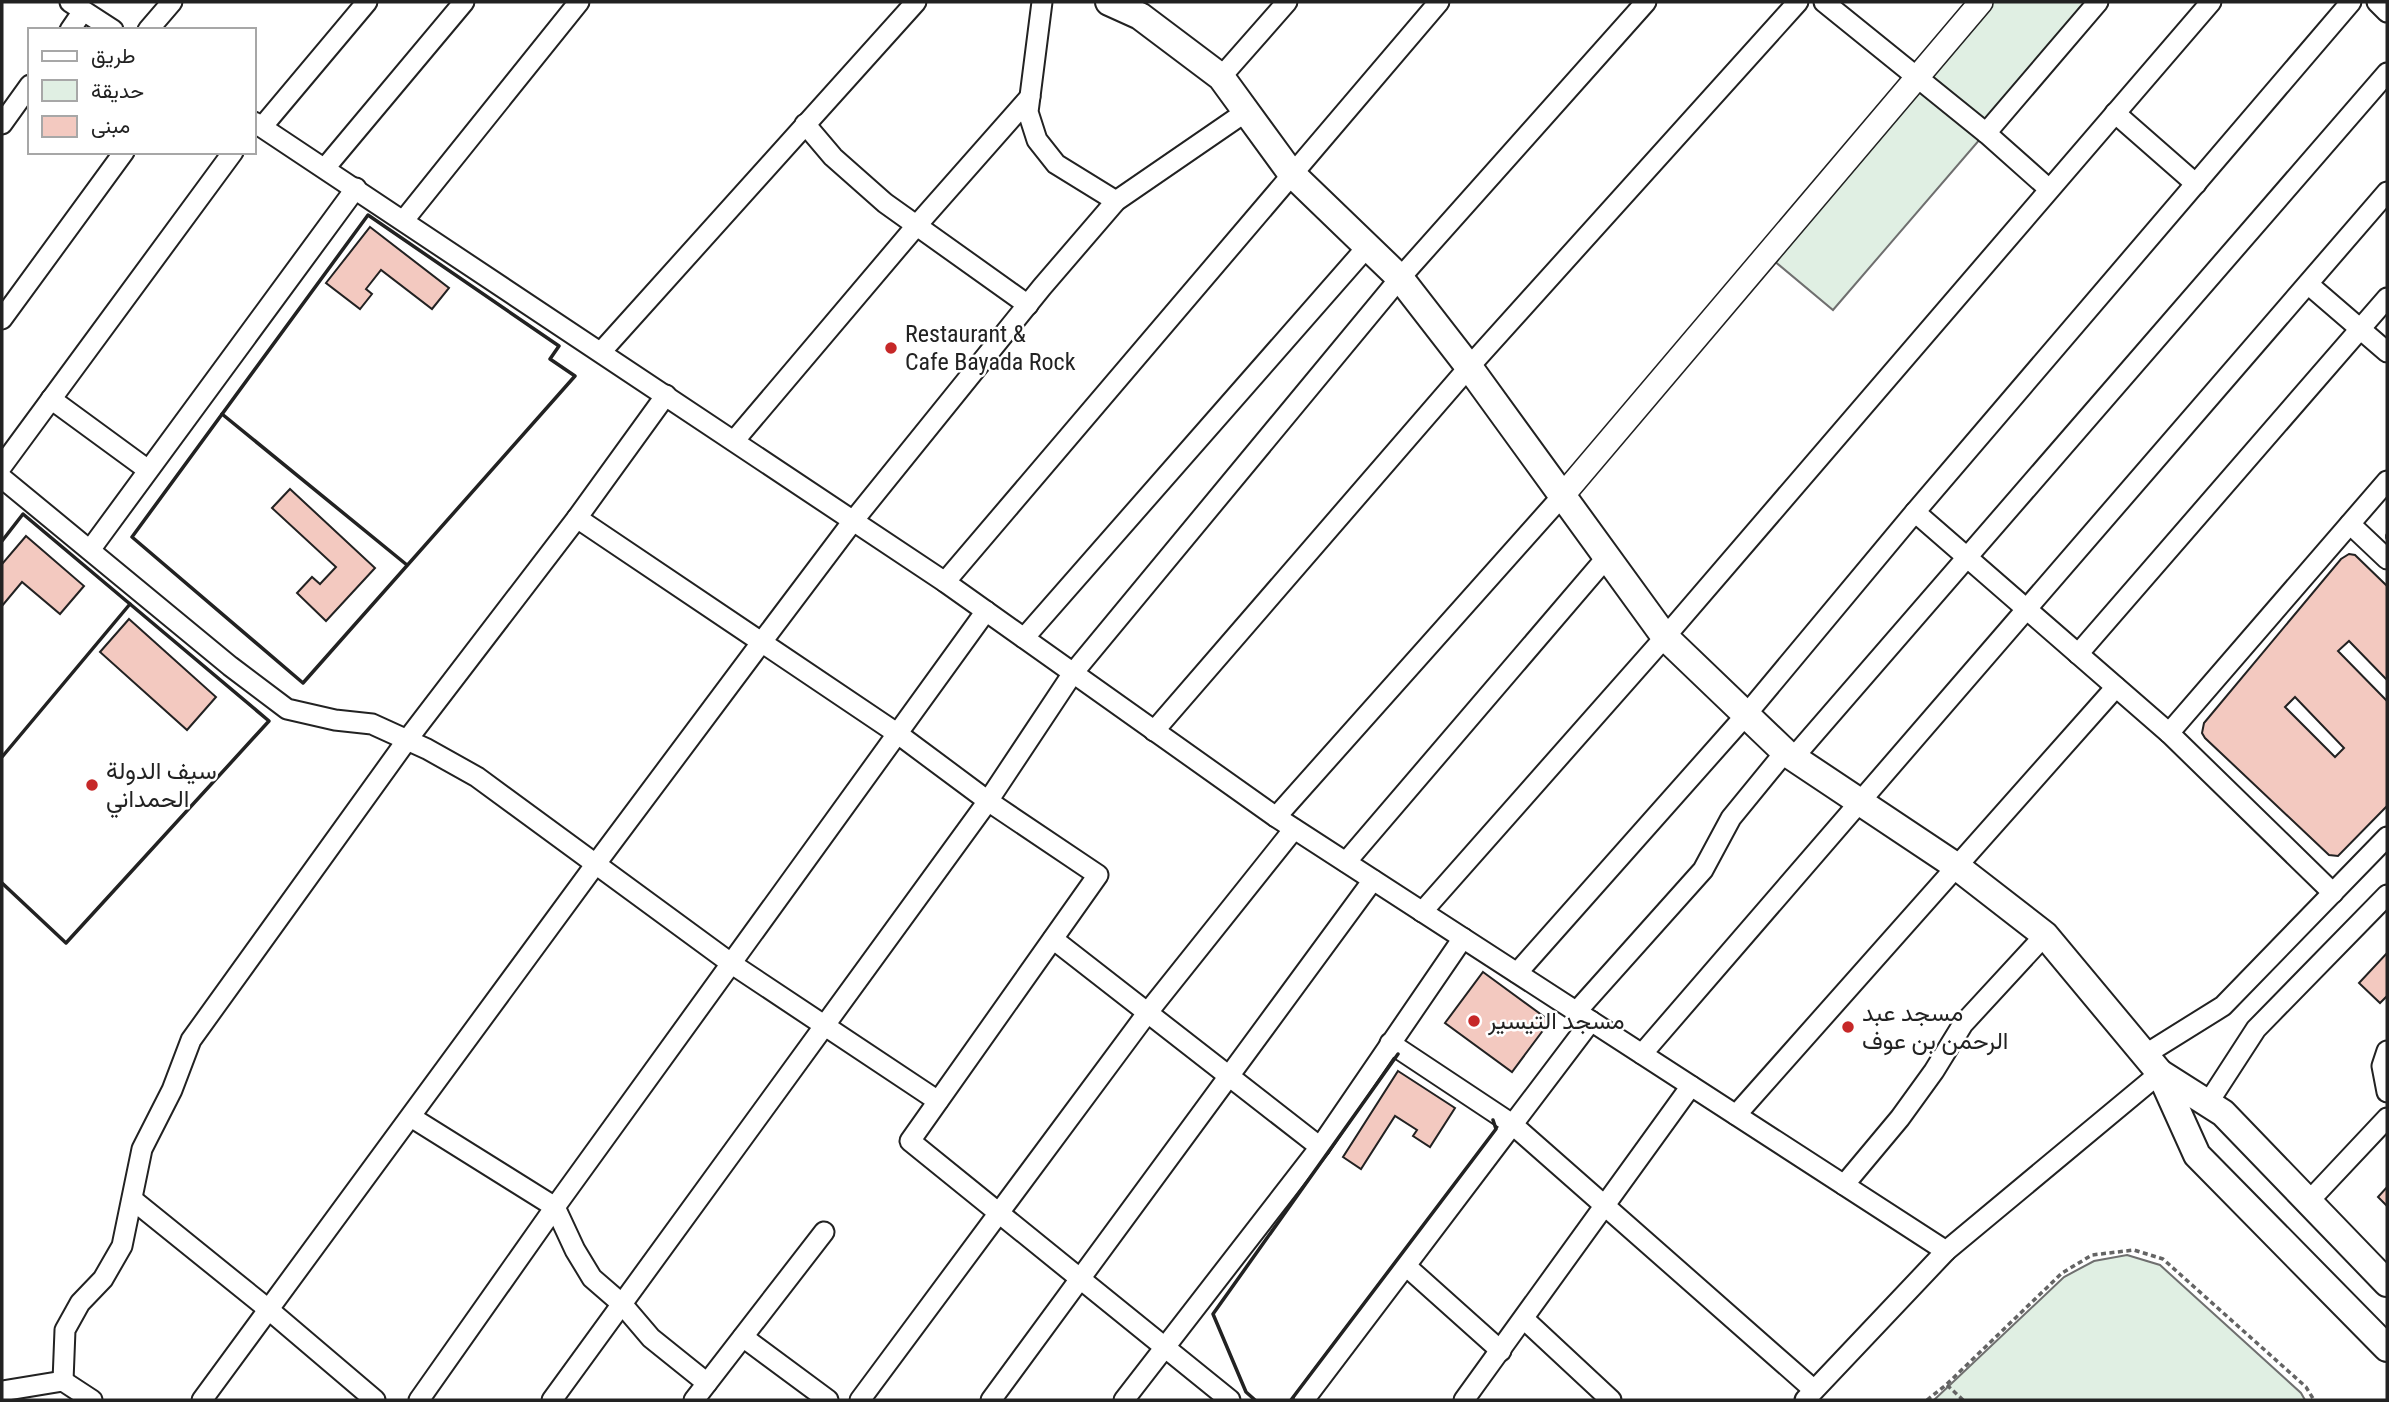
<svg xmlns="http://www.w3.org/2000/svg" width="2389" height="1402" font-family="'Roboto Condensed',Vazirmatn,sans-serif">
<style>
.green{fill:#e0efe3;stroke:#6f6f6f;stroke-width:2}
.building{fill:#f3c9c0;stroke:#222;stroke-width:2;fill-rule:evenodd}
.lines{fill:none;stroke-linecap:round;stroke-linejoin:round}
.minor-casing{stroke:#222;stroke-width:23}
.tertiary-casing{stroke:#222;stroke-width:26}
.secondary-casing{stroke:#222;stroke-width:30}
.path{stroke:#646464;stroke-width:3.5;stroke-dasharray:5 3.5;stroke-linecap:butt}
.minor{stroke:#fff;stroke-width:19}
.tertiary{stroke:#fff;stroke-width:23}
.secondary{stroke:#fff;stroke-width:26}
.wall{stroke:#222;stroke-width:3.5}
.poi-dot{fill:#c62828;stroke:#fff;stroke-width:2.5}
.labels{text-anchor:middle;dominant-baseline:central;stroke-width:5;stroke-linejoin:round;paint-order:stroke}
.poi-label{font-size:24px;fill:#222;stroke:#fff;text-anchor:start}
</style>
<rect width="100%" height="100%" fill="#fff"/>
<g class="green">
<path d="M1982,2H2098L1833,310L1767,255Z"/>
<path d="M2127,1255L2160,1265L2301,1393L2305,1400H1934L2064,1277L2094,1261Z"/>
</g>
<g class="building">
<path d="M370,227L449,288L432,309L381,270L366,289L372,294L360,309L326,283Z"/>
<path d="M290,489L375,568L326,621L297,593L312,577L320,584L336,567L272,508Z"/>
<path d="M26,536L84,586L60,614L22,582L2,606V564Z"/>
<path d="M2349,554L2355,555L2387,586V680L2349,641L2338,651L2387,701V806L2338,856L2329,855L2205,738L2202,733L2204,723L2341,559ZM2295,697L2344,748L2335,757L2285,707Z"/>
<path d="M129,619L216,697L187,730L100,652Z"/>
<path d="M2387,953V996L2380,1003L2359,983Z"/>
<path d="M1483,972L1550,1021L1512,1072L1445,1023Z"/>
<path d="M1398,1071L1455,1108L1430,1147L1413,1136L1417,1130L1395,1116L1361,1169L1343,1157Z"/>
<path d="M2387,1187V1206L2378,1197Z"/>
</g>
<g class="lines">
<g class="minor-casing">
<g id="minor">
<path d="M70,2L113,30"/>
<path d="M1042,2L1028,112L1037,140L1056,164L1116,201"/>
<path d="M1824,2L1986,133L2049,189"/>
<path d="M2377,2L2387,12"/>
<path d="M70,30L83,11"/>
<path d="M148,30L172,2"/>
<path d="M1221,77L1287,2"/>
<path d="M2115,113L2196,184"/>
<path d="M254,122L945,582L1276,817L1946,1251L2160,1073"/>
<path d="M2,124L30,85"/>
<path d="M805,124L833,157L885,203L1028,305"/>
<path d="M262,127L367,2"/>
<path d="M1986,133L2098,2"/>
<path d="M325,168L464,2"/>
<path d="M404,220L579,2"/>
<path d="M2308,284L2387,352"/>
<path d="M2,319L124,152"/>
<path d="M601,352L916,2"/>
<path d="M51,399L148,470"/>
<path d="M734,441L917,225L1030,97"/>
<path d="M2,466L233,152"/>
<path d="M2,478L230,666L287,709L335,720L372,724L427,749L477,777L732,964L938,1101"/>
<path d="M1915,512L2169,733L2333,893"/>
<path d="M577,518L898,734L988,801L1098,875L910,1141L1230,1400"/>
<path d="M2350,524L2387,559"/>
<path d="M90,550L356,188"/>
<path d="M945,582L1439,2"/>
<path d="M1024,638L1367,247"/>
<path d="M2078,654L2387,298"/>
<path d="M1154,731L1469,367L1798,2"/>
<path d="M2169,733L2387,481"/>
<path d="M1793,758L2387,73"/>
<path d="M1276,817L1563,495"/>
<path d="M1346,862L1607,557"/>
<path d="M1422,912L1665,637L2211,2"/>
<path d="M1053,939L1320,1147"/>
<path d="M1517,973L1745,716L1915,512L2351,2"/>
<path d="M1576,1012L1703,870L1731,818L1785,752"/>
<path d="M1390,1043L1512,1124L1814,1390"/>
<path d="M2387,1051L2382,1066L2387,1092"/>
<path d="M1642,1054L2387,192"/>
<path d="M2146,1054L2223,1006L2387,837"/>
<path d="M2208,1103L2256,1029L2387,895"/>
<path d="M1736,1115L2116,687"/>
<path d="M411,1117L555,1207L575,1250L592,1278L622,1304L651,1338L707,1383"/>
<path d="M1844,1185L1900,1118L1934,1071L1963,1024L2045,935"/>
<path d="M133,1200L268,1309L375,1400"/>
<path d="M2310,1200L2387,1118"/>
<path d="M1406,1266L1501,1351"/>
<path d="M1524,1319L1611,1400"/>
<path d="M743,1337L828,1400"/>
<path d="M63,1381L65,1330L80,1303L103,1279L122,1246L142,1149L172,1090L191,1040L407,740L577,518L666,395"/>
<path d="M2,1391L63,1381L92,1400"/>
<path d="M202,1400L595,865L761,643L853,521L1042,287L1116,201L1247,111"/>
<path d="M419,1400L555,1207L986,611"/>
<path d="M552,1400L988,801L1073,673L1400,278L1646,2"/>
<path d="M694,1400L824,1232"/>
<path d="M860,1400L1148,1012L1294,829"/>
<path d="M991,1400L1373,880"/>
<path d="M1124,1400L1320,1147L1463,938"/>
<path d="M1304,1400L1591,1021"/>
<path d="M1464,1400L1691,1086"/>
<path d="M1805,1400L1946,1251"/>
</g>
</g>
<g class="tertiary-casing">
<path id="tertiary" d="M1563,495L1981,2"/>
</g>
<g class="secondary-casing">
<g id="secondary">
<path d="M1109,2L1140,16L1221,77L1291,173L1400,278L1469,367L1665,637L1785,752L1956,866L2045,935L2160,1073L2197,1155L2387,1348"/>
<path d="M2160,1073L2223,1113L2387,1283"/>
</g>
</g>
<g class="path">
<path d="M1947,1385L1963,1400"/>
<path d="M1927,1400L1946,1385L2062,1273L2092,1255L2134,1250L2163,1259L2306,1387L2314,1400"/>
</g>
<use href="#minor" class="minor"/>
<use href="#tertiary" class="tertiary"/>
<use href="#secondary" class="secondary"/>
<g class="wall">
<path d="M368,215L559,346L550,359L575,376L303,683L132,537Z"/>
<path d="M222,414L407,565"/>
<path d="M2387,535V538"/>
<path d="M2,541L23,514L269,721L66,943L2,883"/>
<path d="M2,757L130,604"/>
<path d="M1255,1400L1246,1392L1213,1314L1398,1054"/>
<path d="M1291,1400L1496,1129L1493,1120"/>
</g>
</g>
<g class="poi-dot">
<circle cx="891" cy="348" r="7"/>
<circle cx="92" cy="785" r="7"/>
<circle cx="1474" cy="1021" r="7"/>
<circle cx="1848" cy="1027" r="7"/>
</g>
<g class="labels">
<g class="poi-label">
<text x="905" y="334">Restaurant &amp;<tspan x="905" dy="28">Cafe Bayada Rock</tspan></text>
<text x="106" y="771">سيف الدولة<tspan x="106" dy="28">الحمداني</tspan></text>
<text x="1862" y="1013">مسجد عبد<tspan x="1862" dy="28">الرحمن بن عوف</tspan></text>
<text x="1488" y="1021">مسجد التيسير</text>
</g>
</g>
<rect width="2389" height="1402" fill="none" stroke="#222222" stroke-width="7"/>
<rect x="28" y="28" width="228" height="126" fill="#ffffff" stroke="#a7a7a7" stroke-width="2"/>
<rect x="42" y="51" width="35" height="10" fill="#ffffff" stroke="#a7a7a7" stroke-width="2"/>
<text x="91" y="63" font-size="21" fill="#222222">طريق</text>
<rect x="42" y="80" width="35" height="21" fill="#e0efe3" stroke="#a7a7a7" stroke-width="2"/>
<text x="91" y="98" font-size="21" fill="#222222">حديقة</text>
<rect x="42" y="116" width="35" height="21" fill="#f3c9c0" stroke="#a7a7a7" stroke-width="2"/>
<text x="91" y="133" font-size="21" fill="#222222">مبنى</text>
</svg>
